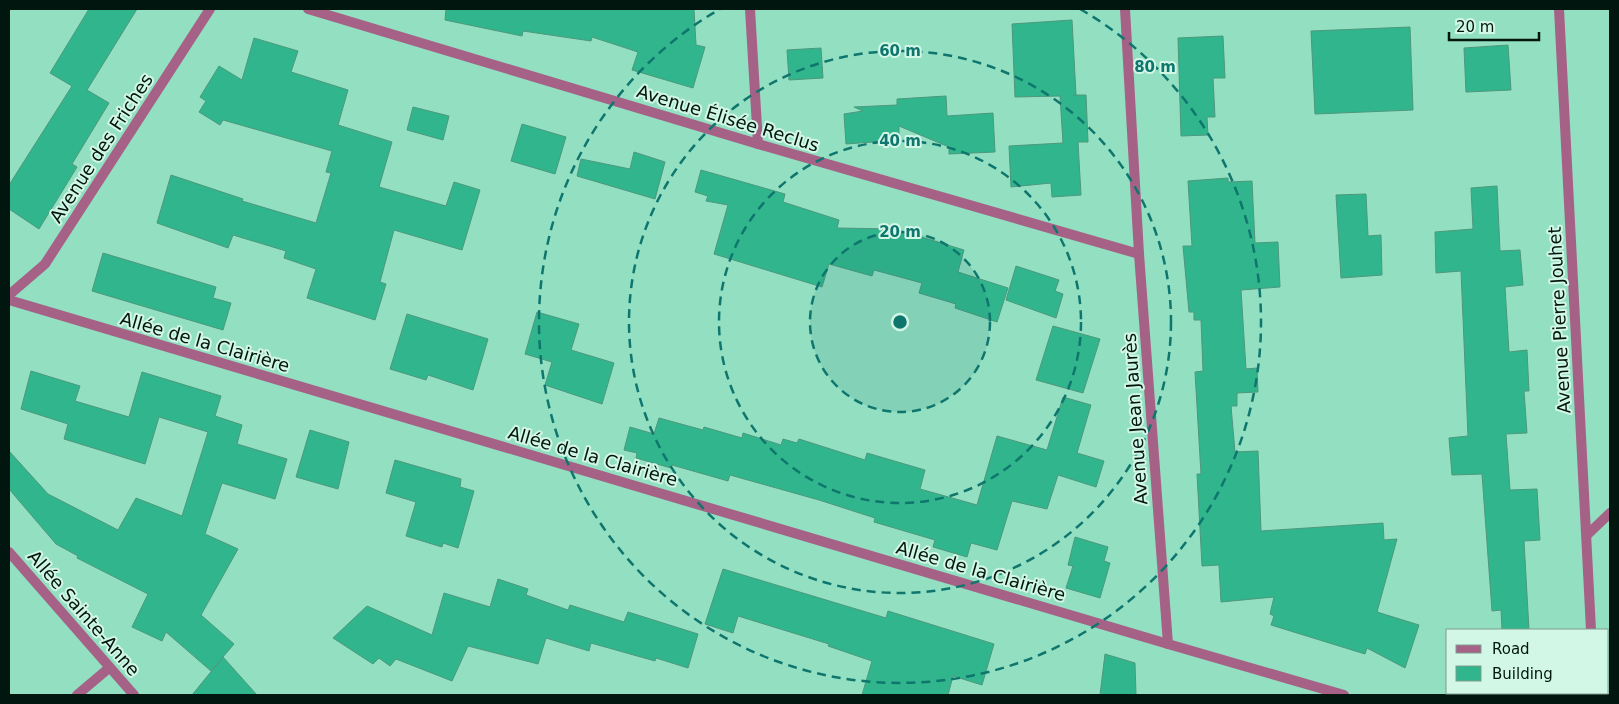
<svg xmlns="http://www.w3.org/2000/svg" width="1619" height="704" font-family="'DejaVu Sans',sans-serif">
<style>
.building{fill:#31b58c;stroke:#4d987d}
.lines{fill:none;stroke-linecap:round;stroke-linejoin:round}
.service{stroke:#a66286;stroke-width:10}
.minor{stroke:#a66286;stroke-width:10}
.ring{fill:none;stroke:#0f766e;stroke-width:2.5;stroke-dasharray:9 6}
.labels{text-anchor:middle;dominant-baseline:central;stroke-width:4;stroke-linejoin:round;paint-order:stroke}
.street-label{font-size:18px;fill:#01160e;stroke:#d3f7e7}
.centre{fill:#0f766e;stroke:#d3f7e7;stroke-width:2.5}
.ring-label{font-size:15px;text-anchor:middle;font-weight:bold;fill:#0f766e;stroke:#d3f7e7;stroke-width:4;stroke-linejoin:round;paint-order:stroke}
</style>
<rect width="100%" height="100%" fill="#93dfc1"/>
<g class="building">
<path d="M89,9H137L87,90L109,103L72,164L77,167L39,229L9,209V185L72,86L50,73Z"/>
<path d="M446,9H694L696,45L705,47L693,88L632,70L638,52L592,37L591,41L523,31L522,36L445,20Z"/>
<path d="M1072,20L1076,95H1073H1086L1088,142H1078L1081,195L1052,197L1051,183L1011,187L1009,146L1063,143L1060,96L1015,97L1012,24Z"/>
<path d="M1410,27L1413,110L1315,114L1311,31Z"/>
<path d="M1223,36L1225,78H1213L1215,117H1207L1208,135L1181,136L1178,38Z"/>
<path d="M254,38L298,51L291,72L348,90L338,125L392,142L379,187L446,206L454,182L480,190L462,250L394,230L380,282L386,284L375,320L307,298L316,269L284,258L286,251L233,235L228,248L157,223L171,175L243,199L242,201L316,223L331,173L326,172L332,151L223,120L220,125L199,112L206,101L200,97L219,66L242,80Z"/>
<path d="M1508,45L1511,90L1466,92L1464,48Z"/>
<path d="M821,48L823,78L789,80L787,50Z"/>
<path d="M946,96L947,116L993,113L995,152L949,154V147L899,126V140L846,144L844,114L863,111L854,107L897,105V99Z"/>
<path d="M413,107L449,116L443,140L407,130Z"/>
<path d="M522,124L566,137L555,174L511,161Z"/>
<path d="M634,152L665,162L655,199L577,176L581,159L630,169Z"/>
<path d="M701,170L785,194L783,202L839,220L837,228L895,229L964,250L958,272L1008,288L997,322L955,308L956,304L919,293L922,283L874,270L872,276L829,264L822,287L714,254L728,205L706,201L708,196L695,192Z"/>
<path d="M1228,178V182L1252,181L1255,243L1278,242L1280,287L1241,290L1246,369L1257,368L1258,392L1237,393V406H1231L1235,452L1258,451L1261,531L1383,523L1384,540L1397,539L1377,612L1419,625L1405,668L1367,648L1365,654L1271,625L1274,616L1270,614L1274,597L1221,602L1219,565L1202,566L1197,474H1201L1195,372L1203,371L1201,320H1194V312H1189L1183,246H1192L1188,181Z"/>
<path d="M1497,186L1500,251L1520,250L1523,285L1505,287L1509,352L1527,350L1529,391H1524L1527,433L1506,434L1510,490L1537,489L1540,540L1524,541L1529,630H1502L1501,610L1492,611L1482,474L1452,475L1449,438L1468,436L1461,271L1436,273L1435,232L1473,229L1471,188Z"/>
<path d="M1366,194L1368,236L1381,235L1382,275L1341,278L1336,195Z"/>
<path d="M103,253L216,287L213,298L231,303L223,330L92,291Z"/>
<path d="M1016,266L1059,280L1055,291L1063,294L1056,318L1006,300Z"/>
<path d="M537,312L579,324L571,350L614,363L602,404L545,385L552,362L525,354Z"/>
<path d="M407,314L488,339L473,390L428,375L426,380L390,369Z"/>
<path d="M1053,326L1100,339L1083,393L1036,380Z"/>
<path d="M31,371L80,386L75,401L129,417L142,372L221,396L215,416L242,425L237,444L287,459L275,499L222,483L205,534L238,549L201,615L234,644L211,671L166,632L162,641L132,627L148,594L77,558L78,556L56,544L9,489V451L48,494L118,530L136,498L182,516L208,432L159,417L145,464L64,439L68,424L21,409Z"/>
<path d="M1063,397L1091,405L1077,453L1104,461L1096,487L1058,475L1047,509L1012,501L997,550L971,543L967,557L933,547L935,540L874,522L875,518L819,500L730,475L728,481L672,465L671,468L636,458L637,453L624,450L630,427L654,434L659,418L703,430L704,427L742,438L743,433L781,445L783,439L797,443L799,439L865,460L867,453L925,470L920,489L977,505L997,436L1047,450Z"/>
<path d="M310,430L349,442L338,489L296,477Z"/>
<path d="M395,460L461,479L460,487L474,491L458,548L443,543L442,547L406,536L416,502L386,493Z"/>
<path d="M1075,537L1108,547L1104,561L1110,563L1100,598L1066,588L1073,566L1068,565Z"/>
<path d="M723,569L886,618L888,611L994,644L982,685L953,676L948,695H862L872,661L828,646L829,644L738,616L733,633L705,624Z"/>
<path d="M498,579L528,589L526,595L568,610L570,605L624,622L628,612L698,634L688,668L656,658L655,661L591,643L589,651L546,638L538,664L468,646L452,681L396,659L390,666L379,658L373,664L333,638L367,606L432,635L444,593L490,607Z"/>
<path d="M1105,654L1135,663L1136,695H1100Z"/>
<path d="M223,657L257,695H192Z"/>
</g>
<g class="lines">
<path class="service" d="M77,695L109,668"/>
<g class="minor">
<path d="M308,9L758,144L1139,254"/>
<path d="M750,9L758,144"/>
<path d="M1125,9L1139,254L1168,644L1344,695"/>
<path d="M1559,9L1591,630"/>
<path d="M9,295L45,264L210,9"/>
<path d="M9,300L1168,644"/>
<path d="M1587,535L1610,513"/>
<path d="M9,552L134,695"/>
<path d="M1594,693L1595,695"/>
</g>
</g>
<circle cx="900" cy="322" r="90" fill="#0f766e" fill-opacity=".12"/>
<g class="ring">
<circle cx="900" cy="322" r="90"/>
<circle cx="900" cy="322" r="181"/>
<circle cx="900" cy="322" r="271"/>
<path d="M1080 9A361 361 0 1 1 720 9"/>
</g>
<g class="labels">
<g class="street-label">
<text transform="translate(728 118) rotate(17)">Avenue Élisée Reclus</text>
<text transform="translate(101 148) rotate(-57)">Avenue des Friches</text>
<text transform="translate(1559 320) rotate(-93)">Avenue Pierre Jouhet</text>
<text transform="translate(205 342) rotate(16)">Allée de la Clairière</text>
<text transform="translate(1135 419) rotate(-94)">Avenue Jean Jaurès</text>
<text transform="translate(593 456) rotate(16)">Allée de la Clairière</text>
<text transform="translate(981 571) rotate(16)">Allée de la Clairière</text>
<text transform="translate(84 613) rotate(49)">Allée Sainte-Anne</text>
</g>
</g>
<circle cx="900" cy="322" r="8" class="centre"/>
<g class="ring-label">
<text x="900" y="56">60 m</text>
<text x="1155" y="72">80 m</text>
<text x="900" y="146">40 m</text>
<text x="900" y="237">20 m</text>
</g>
<rect width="1619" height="704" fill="none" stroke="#01160e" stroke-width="20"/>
<rect x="1446" y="629" width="162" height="65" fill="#d3f7e7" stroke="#7f9d90"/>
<rect x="1456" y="645" width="25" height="8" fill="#a66286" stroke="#7f9d90"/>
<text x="1492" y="654" font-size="15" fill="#01160e">Road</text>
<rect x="1456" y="666" width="25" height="15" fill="#31b58c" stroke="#7f9d90"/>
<text x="1492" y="679" font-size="15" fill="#01160e">Building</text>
<path d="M1449 32v8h90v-8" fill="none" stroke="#01160e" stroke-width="2.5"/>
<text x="1456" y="32" font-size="15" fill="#01160e" stroke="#d3f7e7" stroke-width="4" paint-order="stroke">20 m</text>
</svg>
